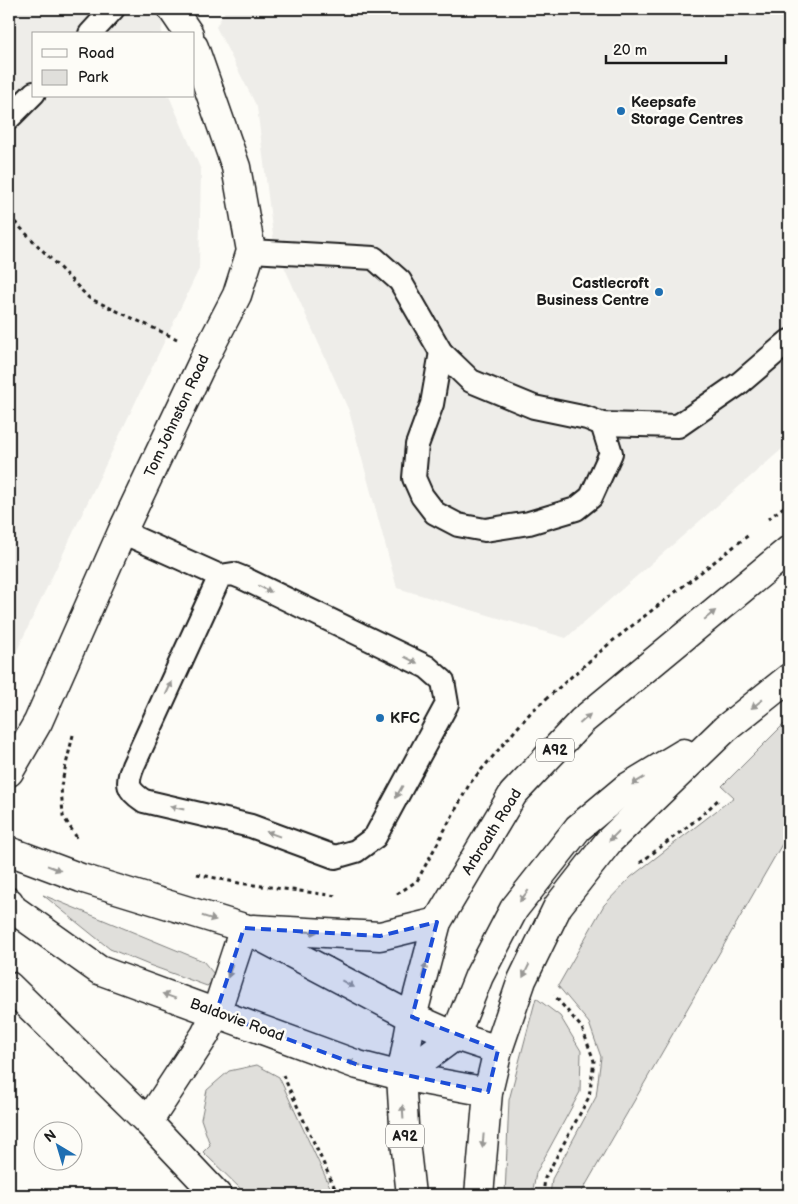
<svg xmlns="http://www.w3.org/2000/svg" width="798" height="1204" font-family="'Balsamiq Sans',sans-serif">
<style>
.built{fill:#eeede9}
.green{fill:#e0dfdb;stroke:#7e7e7c}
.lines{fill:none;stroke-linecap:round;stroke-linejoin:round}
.lane-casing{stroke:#1c1c1c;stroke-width:26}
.street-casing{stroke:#1c1c1c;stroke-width:31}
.secondary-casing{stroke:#1c1c1c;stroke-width:31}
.primary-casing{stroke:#1c1c1c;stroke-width:31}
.path{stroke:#1c1c1c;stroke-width:3;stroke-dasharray:4 4;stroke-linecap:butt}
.lane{stroke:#fdfcf7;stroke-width:22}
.street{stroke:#fdfcf7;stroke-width:28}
.secondary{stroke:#fdfcf7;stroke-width:28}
.primary{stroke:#fdfcf7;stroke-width:28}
.oneway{fill:#989794}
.marked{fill:#1d4ed8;fill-opacity:0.2;stroke:#1d4ed8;stroke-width:4;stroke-dasharray:10 6;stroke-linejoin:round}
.poi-dot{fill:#1f6fb2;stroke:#fdfcf7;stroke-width:2}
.labels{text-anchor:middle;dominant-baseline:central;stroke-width:5;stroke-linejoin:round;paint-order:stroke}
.shield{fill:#fdfcf7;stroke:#605f5e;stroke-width:1}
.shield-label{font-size:14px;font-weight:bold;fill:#1c1c1c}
.poi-label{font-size:15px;font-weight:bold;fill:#1c1c1c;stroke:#fdfcf7;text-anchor:start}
.street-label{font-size:15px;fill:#1c1c1c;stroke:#fdfcf7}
</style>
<rect width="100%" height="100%" fill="#fdfcf7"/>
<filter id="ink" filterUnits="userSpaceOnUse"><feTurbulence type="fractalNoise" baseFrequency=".02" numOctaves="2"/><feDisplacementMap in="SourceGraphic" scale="10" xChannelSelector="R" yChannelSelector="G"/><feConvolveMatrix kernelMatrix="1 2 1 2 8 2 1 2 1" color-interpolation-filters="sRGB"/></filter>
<g filter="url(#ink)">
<g class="built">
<path d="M9,9H165L161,34H34V96H169L201,170L199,269L9,667Z"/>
<path d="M226,9H789V443L566,638L397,588L349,411L274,244L257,107L216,27Z"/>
</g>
<g class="green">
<path d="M789,719V832L580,1195H550L552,1179L596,1097L601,1057L589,1023L558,986L604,905L631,877L734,797L722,786Z"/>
<path d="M43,895L203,961L214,974L212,982L207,986L149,965L110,949Z"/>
<path d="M536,998L560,1016L581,1051L580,1092L536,1173L532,1195H505L509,1100Z"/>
<path d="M257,1065L279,1077L332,1191L328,1195H247L203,1152L210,1145L201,1119L207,1090L229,1071Z"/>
</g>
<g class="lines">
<g class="lane-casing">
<g id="lane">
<path d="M90,34L113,9"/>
<path d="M9,118L34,93"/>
<path d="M251,251L374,258L400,281L441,352L471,381L534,407L587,418L602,424L678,426L740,383L789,341"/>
<path d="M441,352L432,404L417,445L414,478L422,496L435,513L458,525L485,530L529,523L576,509L591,497L611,453L602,424"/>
<path d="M122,532L220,576L233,574L243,578L427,667L443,681L447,704L375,837L356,851L335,857L251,826L144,801C127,790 126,784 133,766L220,576"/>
</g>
</g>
<g class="street-casing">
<g id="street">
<path d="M172,9L189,34"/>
<path d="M9,772L38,722L122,532L207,353L237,295L251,251L236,167L194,47"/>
<path d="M9,986L148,1122"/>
<path d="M217,1195L148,1122L205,1035L216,1013L244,928"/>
</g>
</g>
<g class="secondary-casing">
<g id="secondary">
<path d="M9,851L81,878L244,928L412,1017L455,1036L498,1050"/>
<path d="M9,902L13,909L99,970L358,1065L401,1076L488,1092"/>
<path d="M253,929L380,936L437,922"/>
</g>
</g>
<g class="primary-casing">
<g id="primary">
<path d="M401,1076L455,1036L479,976L514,909L578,828L626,788L684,753"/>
<path d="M411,1195L405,1141L401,1076L412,1017L437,922L513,794L582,721L789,550"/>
<path d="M479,1195L488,1092L498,1050L522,980L558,906L609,841L725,729L789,678"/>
</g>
</g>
<g class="path">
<path d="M9,216L89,298L177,339"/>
<path d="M768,519L789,503"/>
<path d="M73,735L61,786L63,816L77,838"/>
<path d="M640,863L701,816L720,798"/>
<path d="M197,874L239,883L337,896"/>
<path d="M397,894L417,881L470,783L531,712L610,643L750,534"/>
<path d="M283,1075L338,1195"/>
<path d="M543,1195L545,1178L589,1097L594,1061L582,1028L554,995"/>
</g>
<use href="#lane" class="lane"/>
<use href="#street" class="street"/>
<use href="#secondary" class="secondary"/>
<use href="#primary" class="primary"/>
</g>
<defs><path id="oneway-solid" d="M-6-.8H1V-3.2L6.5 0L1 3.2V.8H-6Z" transform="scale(1.25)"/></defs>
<g class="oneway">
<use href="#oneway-solid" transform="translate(265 589) rotate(26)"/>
<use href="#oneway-solid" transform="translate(710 615) rotate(-39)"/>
<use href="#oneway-solid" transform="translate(411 660) rotate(26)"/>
<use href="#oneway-solid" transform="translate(169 688) rotate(-65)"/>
<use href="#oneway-solid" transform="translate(757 704) rotate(142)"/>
<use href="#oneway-solid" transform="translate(585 719) rotate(-42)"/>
<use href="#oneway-solid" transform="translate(638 781) rotate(149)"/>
<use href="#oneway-solid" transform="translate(399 792) rotate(119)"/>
<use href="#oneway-solid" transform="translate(177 808) rotate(-168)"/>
<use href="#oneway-solid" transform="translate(273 834) rotate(-160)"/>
<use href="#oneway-solid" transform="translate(614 836) rotate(135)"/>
<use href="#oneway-solid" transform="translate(54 868) rotate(21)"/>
<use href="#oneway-solid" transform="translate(524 896) rotate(128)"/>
<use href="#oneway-solid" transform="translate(209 918) rotate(17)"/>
<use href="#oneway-solid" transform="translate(310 932) rotate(3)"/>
<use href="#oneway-solid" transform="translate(424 970) rotate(-75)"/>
<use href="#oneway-solid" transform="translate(230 971) rotate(108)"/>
<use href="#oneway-solid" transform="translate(526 971) rotate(116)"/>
<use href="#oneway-solid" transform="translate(348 984) rotate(28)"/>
<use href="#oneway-solid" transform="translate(169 996) rotate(-160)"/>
<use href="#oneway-solid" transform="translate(354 1063) rotate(-161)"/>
<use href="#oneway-solid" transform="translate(403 1112) rotate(-93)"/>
<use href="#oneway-solid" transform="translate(483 1141) rotate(95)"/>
</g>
</g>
<path class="marked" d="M437,922L412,1017L498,1050L488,1092L358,1065L216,1013L244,928L380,936Z"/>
<g class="poi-dot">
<circle cx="621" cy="111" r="5"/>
<circle cx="659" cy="292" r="5"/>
<circle cx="380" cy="718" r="5"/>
</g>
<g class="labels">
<g class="shield">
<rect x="536" y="738.5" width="38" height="23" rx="4"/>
<rect x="386" y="1124.5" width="38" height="23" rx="4"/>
</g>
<g class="shield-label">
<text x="555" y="750">A92</text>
<text x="405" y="1136">A92</text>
</g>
<g class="poi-label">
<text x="631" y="102">Keepsafe<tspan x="631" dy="17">Storage Centres</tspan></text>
<text x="649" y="283" text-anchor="end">Castlecroft<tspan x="649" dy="17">Business Centre</tspan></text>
<text x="390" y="718">KFC</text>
</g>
<g class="street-label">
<text transform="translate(177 416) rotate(-65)">Tom Johnston Road</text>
<text transform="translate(492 832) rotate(-58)">Arbroath Road</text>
<text transform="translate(237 1020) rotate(20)">Baldovie Road</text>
</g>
</g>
<rect width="798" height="1204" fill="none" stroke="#fdfcf7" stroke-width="30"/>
<rect x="15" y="15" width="768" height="1174" fill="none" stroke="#1c1c1c" stroke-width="2" filter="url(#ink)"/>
<rect x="32" y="32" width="162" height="65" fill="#fdfcf7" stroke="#a3a29f"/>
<rect x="42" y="49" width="25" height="8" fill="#fdfcf7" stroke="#a3a29f"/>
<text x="78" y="58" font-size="15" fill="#1c1c1c">Road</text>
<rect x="42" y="70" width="25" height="15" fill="#e0dfdb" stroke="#a3a29f"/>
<text x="78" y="82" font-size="15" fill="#1c1c1c">Park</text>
<g transform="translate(58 1146) rotate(322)"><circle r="24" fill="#fdfcf7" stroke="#a3a29f"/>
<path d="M0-4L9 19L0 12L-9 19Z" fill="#1f6fb2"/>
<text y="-8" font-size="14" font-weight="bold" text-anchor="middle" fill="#1c1c1c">N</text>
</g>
<path d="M606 55v8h120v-8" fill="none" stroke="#1c1c1c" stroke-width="2.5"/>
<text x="613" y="55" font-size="15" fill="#1c1c1c" stroke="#fdfcf7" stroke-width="4" paint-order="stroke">20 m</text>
</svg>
